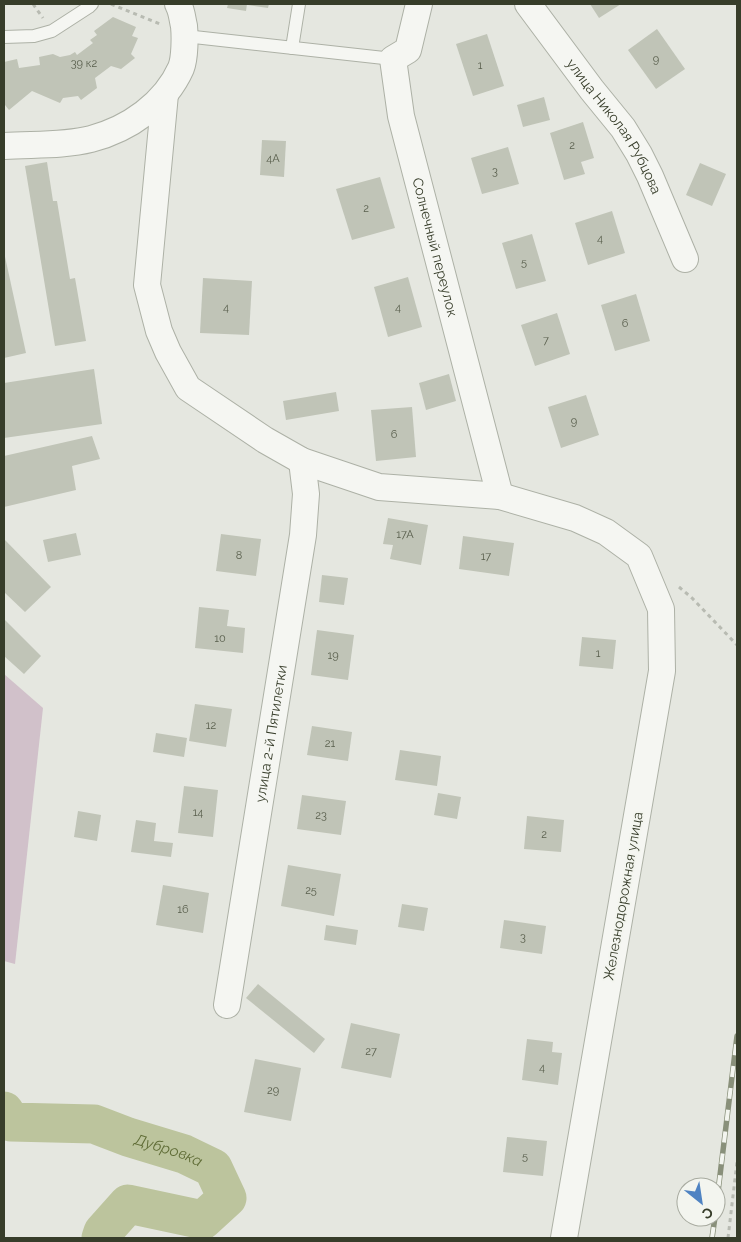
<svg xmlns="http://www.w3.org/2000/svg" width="741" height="1242" font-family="Raleway,sans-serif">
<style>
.green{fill:#d1c1ca}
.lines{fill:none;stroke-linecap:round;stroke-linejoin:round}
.river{stroke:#bcc49d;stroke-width:39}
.building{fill:#c0c4b7}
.lane-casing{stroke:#adb1a6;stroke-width:14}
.street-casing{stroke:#adb1a6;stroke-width:28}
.path{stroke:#b8bbb2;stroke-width:3;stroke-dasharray:4 4;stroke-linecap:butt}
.lane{stroke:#f5f6f2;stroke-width:12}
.street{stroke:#f5f6f2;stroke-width:26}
.rail-casing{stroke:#89907a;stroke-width:5.5}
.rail{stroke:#f3f5ef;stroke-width:4;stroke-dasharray:11;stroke-linecap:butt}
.labels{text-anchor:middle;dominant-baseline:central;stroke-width:4;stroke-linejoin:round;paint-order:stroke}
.number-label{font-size:11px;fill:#595f4d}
.street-label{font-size:14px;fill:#373d2a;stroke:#f3f5ef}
.water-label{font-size:15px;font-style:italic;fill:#606d37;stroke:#f3f5ef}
</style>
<rect width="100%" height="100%" fill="#e5e7e0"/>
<path class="green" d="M4,674L43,708L15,964L4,961Z"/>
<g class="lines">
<path class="river" id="s1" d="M4,1111L11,1122L94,1124L128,1137L184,1154L213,1168L227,1198L203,1220L128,1204L103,1232L101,1238"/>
</g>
<g class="building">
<path d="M228,4H247L246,11L227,8Z"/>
<path d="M248,4H269L268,8L248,5Z"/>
<path d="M590,4H621L599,18Z"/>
<path d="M113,17L136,27L132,36L138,38L131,54L135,58L121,69L111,66L95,78L97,88L81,100L78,96L63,98L60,103L32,91L9,110L5,105H4V62L17,59L19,68L40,65L39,57L53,54L60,57L70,55L75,52L77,55L93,43L90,40L97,35L94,31Z"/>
<path d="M657,29L685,69L656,89L628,50Z"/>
<path d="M487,34L504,86L473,96L456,44Z"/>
<path d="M544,97L550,120L523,127L517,105Z"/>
<path d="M583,122L594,158L581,162L585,174L564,180L550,133Z"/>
<path d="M262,140L286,141L284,177L260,175Z"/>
<path d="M508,147L519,184L482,194L471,158Z"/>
<path d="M47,162L53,201H57L70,279L75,278L86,341L55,346L25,166Z"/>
<path d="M700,163L726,174L712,206L686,195Z"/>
<path d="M380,177L395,228L352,240L336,189Z"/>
<path d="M612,211L625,253L588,265L575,223Z"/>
<path d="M532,234L546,281L516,289L502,243Z"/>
<path d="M4,252L26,353L4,358Z"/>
<path d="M408,277L422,327L388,337L374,287Z"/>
<path d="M203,278L252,281L249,335L200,333Z"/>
<path d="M636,294L650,341L615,351L601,305Z"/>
<path d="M557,313L570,354L535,366L521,325Z"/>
<path d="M94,369L102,424L4,438V383Z"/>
<path d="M449,374L456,401L426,410L419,383Z"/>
<path d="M336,392L339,411L286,420L283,401Z"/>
<path d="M586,395L599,435L561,448L548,407Z"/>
<path d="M412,407L416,457L376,461L371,410Z"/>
<path d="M92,436L100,459L72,466L76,490L4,507V456Z"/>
<path d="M388,518L428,525L421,565L390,559L393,545L383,544Z"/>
<path d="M76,533L81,555L48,562L43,540Z"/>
<path d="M221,534L261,539L256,576L216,571Z"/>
<path d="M463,536L514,543L509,576L459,569Z"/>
<path d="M4,539L51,587L25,612L4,592Z"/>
<path d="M322,575L348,578L344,605L319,602Z"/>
<path d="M199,607L229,610L227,626L245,628L243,653L195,648Z"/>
<path d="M4,619L41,656L24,674L4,656Z"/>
<path d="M317,630L354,635L348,680L311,675Z"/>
<path d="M582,637L616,640L613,669L579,666Z"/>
<path d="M195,704L232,709L226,747L189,741Z"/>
<path d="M312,726L352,732L348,761L307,755Z"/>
<path d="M156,733L187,738L184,757L153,752Z"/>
<path d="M400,750L441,756L437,786L395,780Z"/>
<path d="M184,786L218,790L213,837L178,833Z"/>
<path d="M438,793L461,797L457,819L434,815Z"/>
<path d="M302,795L346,801L341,835L297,829Z"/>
<path d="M78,811L101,815L97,841L74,837Z"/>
<path d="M527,816L564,820L561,852L524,849Z"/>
<path d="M136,820L156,823L154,841L173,843L171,857L131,852Z"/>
<path d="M288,865L341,874L334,916L281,906Z"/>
<path d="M163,885L209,893L203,933L156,925Z"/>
<path d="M402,904L428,908L424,931L398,927Z"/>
<path d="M504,920L546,926L542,954L500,948Z"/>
<path d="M326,925L358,930L356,945L324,940Z"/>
<path d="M258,984L325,1039L314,1053L246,998Z"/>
<path d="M351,1023L400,1034L391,1078L341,1068Z"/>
<path d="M527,1039L553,1042L552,1052L562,1053L558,1085L522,1080Z"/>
<path d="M255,1059L301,1068L291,1121L244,1112Z"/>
<path d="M507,1137L547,1141L543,1176L503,1172Z"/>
</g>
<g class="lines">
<g class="lane-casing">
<g id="lane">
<path d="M185,36L393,59"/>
<path d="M4,37L34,36L52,31L89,7L92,4"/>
<path d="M292,48L299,4"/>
</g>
</g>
<g class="street-casing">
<g id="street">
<path id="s2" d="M419,4L408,50L393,59L401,116L500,496"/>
<path id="s3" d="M528,4L592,90L623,128L639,154L650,176L685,259"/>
<path d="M165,94L147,285L159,331L168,352L188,388L265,440L302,461L379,487L500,496L575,518L606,532L639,556L661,609L662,671L564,1238"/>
<path d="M4,146C33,144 63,146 91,139C129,129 165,104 181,68C185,58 185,36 184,26C182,18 182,11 178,4"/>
<path id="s4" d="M227,1005L303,535L306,494L302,461"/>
</g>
</g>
<g class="path">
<path d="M33,4L43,18"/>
<path d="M111,4L160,24"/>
<path d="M679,587L692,598L737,645"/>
<path d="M728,1238L737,1162"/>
</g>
<use href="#lane" class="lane"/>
<use href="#street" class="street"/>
<g class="rail-casing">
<g id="rail">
<path d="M716,1208L737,1036"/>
<path d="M712,1238L715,1217"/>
</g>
</g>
<use href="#rail" class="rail"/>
</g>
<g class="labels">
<g class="number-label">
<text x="656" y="59">9</text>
<text x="84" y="63">39 к2</text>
<text x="480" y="65">1</text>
<text x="572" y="145">2</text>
<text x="273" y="158">4А</text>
<text x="495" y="171">3</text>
<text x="366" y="208">2</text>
<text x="600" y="238">4</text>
<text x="524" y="262">5</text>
<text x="226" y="307">4</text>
<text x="398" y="307">4</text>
<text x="625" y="323">6</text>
<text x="546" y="340">7</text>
<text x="574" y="421">9</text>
<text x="394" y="434">6</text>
<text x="405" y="534">17А</text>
<text x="239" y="555">8</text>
<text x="486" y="556">17</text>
<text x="220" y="638">10</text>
<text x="598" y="653">1</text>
<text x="333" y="655">19</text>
<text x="211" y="725">12</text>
<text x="330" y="743">21</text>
<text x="198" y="812">14</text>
<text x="321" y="815">23</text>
<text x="544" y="834">2</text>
<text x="311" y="890">25</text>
<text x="183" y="909">16</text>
<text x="523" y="937">3</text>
<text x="371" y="1051">27</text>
<text x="542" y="1067">4</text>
<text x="273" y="1090">29</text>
<text x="525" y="1156">5</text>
</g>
<g class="street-label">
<text stroke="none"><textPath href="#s3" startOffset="150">улица Николая Рубцова</textPath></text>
<text stroke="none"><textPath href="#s2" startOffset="258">Солнечный переулок</textPath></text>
<text stroke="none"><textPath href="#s4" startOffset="275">улица 2-й Пятилетки</textPath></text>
<text transform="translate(623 896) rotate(-80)">Железнодорожная улица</text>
</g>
<g class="water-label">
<text stroke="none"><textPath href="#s1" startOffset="175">Дубровка</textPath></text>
</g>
</g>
<rect width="741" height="1242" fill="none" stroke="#373d2a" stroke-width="10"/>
<g transform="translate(701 1202) rotate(150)"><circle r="24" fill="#f3f5ef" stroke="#a8aba0"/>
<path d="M0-4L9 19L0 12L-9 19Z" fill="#4f83c2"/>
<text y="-8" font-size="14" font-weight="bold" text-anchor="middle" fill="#373d2a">С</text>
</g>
</svg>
